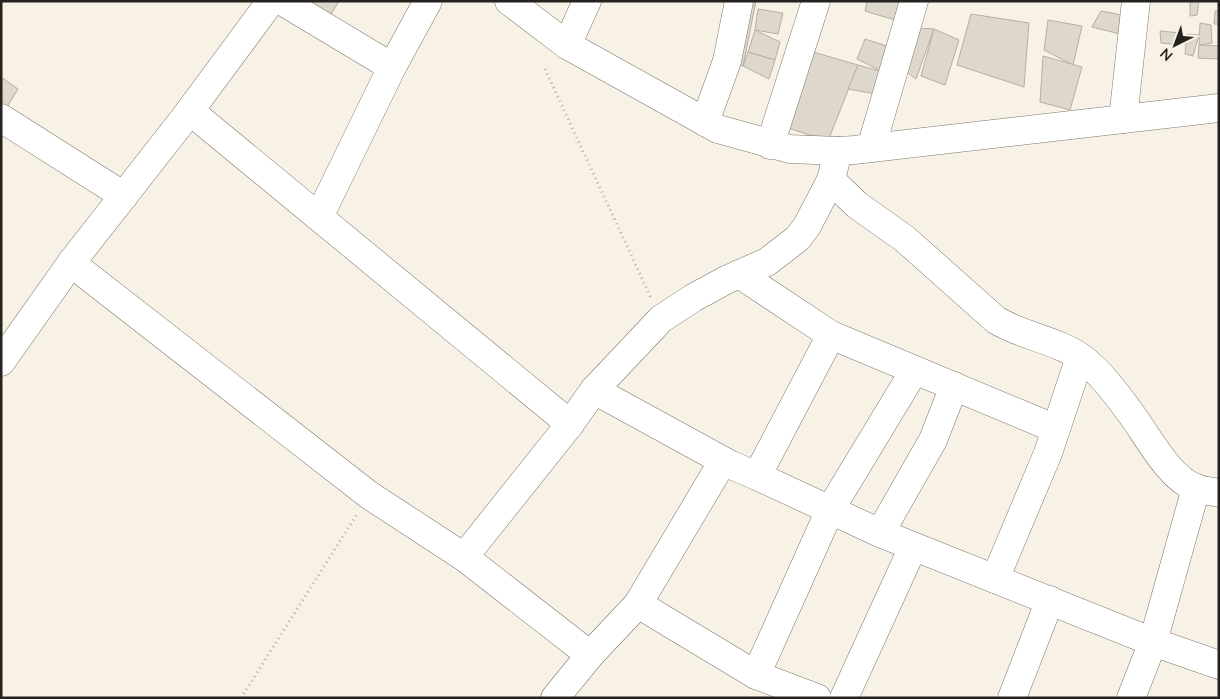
<svg xmlns="http://www.w3.org/2000/svg" width="1220" height="699" font-family="Lato,sans-serif">
<style>
.building{fill:#ded8cc;stroke:#b5afa3}
.lines{fill:none;stroke-linecap:round;stroke-linejoin:round}
.minor-casing{stroke:#7c766c;stroke-width:29}
.path{stroke:#b4afa6;stroke-width:3;stroke-dasharray:1 4;stroke-linecap:butt}
.minor{stroke:#fff;stroke-width:28}
</style>
<rect width="100%" height="100%" fill="#f8f2e6"/>
<g class="building">
<path d="M299,1H339L327,21Z"/>
<path d="M744,1H756L743,66L731,63Z"/>
<path d="M867,1H903L895,20L865,11Z"/>
<path d="M1190,1H1199L1197,15L1190,16Z"/>
<path d="M758,9L783,13L778,34L755,30Z"/>
<path d="M1101,11L1127,16L1120,34L1092,27Z"/>
<path d="M1215,11H1219V24H1214Z"/>
<path d="M971,14L1029,23L1024,87L957,65Z"/>
<path d="M1048,20L1082,26L1073,65L1044,50Z"/>
<path d="M1200,23L1211,25L1212,43L1199,45Z"/>
<path d="M919,28L934,29L916,79L904,70Z"/>
<path d="M934,29L959,40L945,85L921,76Z"/>
<path d="M755,30L780,42L775,60L748,52Z"/>
<path d="M1160,31L1181,33L1180,45L1161,43Z"/>
<path d="M1187,34L1199,35L1193,56L1185,54Z"/>
<path d="M865,39L893,48L883,72L857,59Z"/>
<path d="M1199,45L1219,46V59L1198,58Z"/>
<path d="M748,52L775,60L769,79L743,66Z"/>
<path d="M813,52L858,65L828,141L785,127Z"/>
<path d="M1043,56L1082,67L1070,110L1040,102Z"/>
<path d="M858,65L883,72L876,94L848,89Z"/>
<path d="M1,77L18,89L7,107L1,104Z"/>
</g>
<g class="lines">
<g class="minor-casing">
<g id="minor">
<path d="M282,1L392,67"/>
<path d="M509,1L567,45L718,129L790,149L838,151L854,150L1219,108"/>
<path d="M567,45L587,1"/>
<path d="M190,111L570,424"/>
<path d="M1,118L124,196"/>
<path d="M1123,119L1136,1"/>
<path d="M705,122L727,61L739,1"/>
<path d="M770,145L816,1"/>
<path d="M871,148L914,1"/>
<path d="M831,180L857,205L905,239L996,320C1024,337 1058,340 1083,359C1101,373 1116,393 1129,411C1146,433 1169,479 1196,488C1203,491 1211,491 1219,493"/>
<path d="M319,217L392,67L428,1"/>
<path d="M71,263L369,495L464,557L590,655"/>
<path d="M739,274L831,335L1056,429"/>
<path d="M1,362L71,263L183,120L271,1"/>
<path d="M594,390L731,465L757,476L880,533L1153,642L1219,665"/>
<path d="M757,476L831,335"/>
<path d="M880,533L933,440L954,386"/>
<path d="M464,557L570,424L594,390L661,319L693,298L726,280L767,262L798,238L807,226L831,180L838,151"/>
<path d="M995,579L1048,453L1080,357"/>
<path d="M638,604L756,675L817,698"/>
<path d="M756,675L830,510L914,371"/>
<path d="M555,698L590,655L638,604L723,461"/>
<path d="M844,698L913,547"/>
<path d="M1012,698L1050,600"/>
<path d="M1131,698L1153,642L1196,488"/>
</g>
</g>
<g class="path">
<path d="M545,69L651,298"/>
<path d="M241,698L357,514"/>
</g>
<use href="#minor" class="minor"/>
</g>
<rect width="1220" height="699" fill="none" stroke="#26231f" stroke-width="5"/>
<g transform="translate(1175 45) rotate(222)" stroke="#f8f2e6" stroke-width="4" paint-order="stroke">
<path d="M0-4L9 19L0 12L-9 19Z" fill="#26231f"/>
<text y="-8" font-size="14" font-weight="bold" text-anchor="middle" fill="#26231f">N</text>
</g>
</svg>
